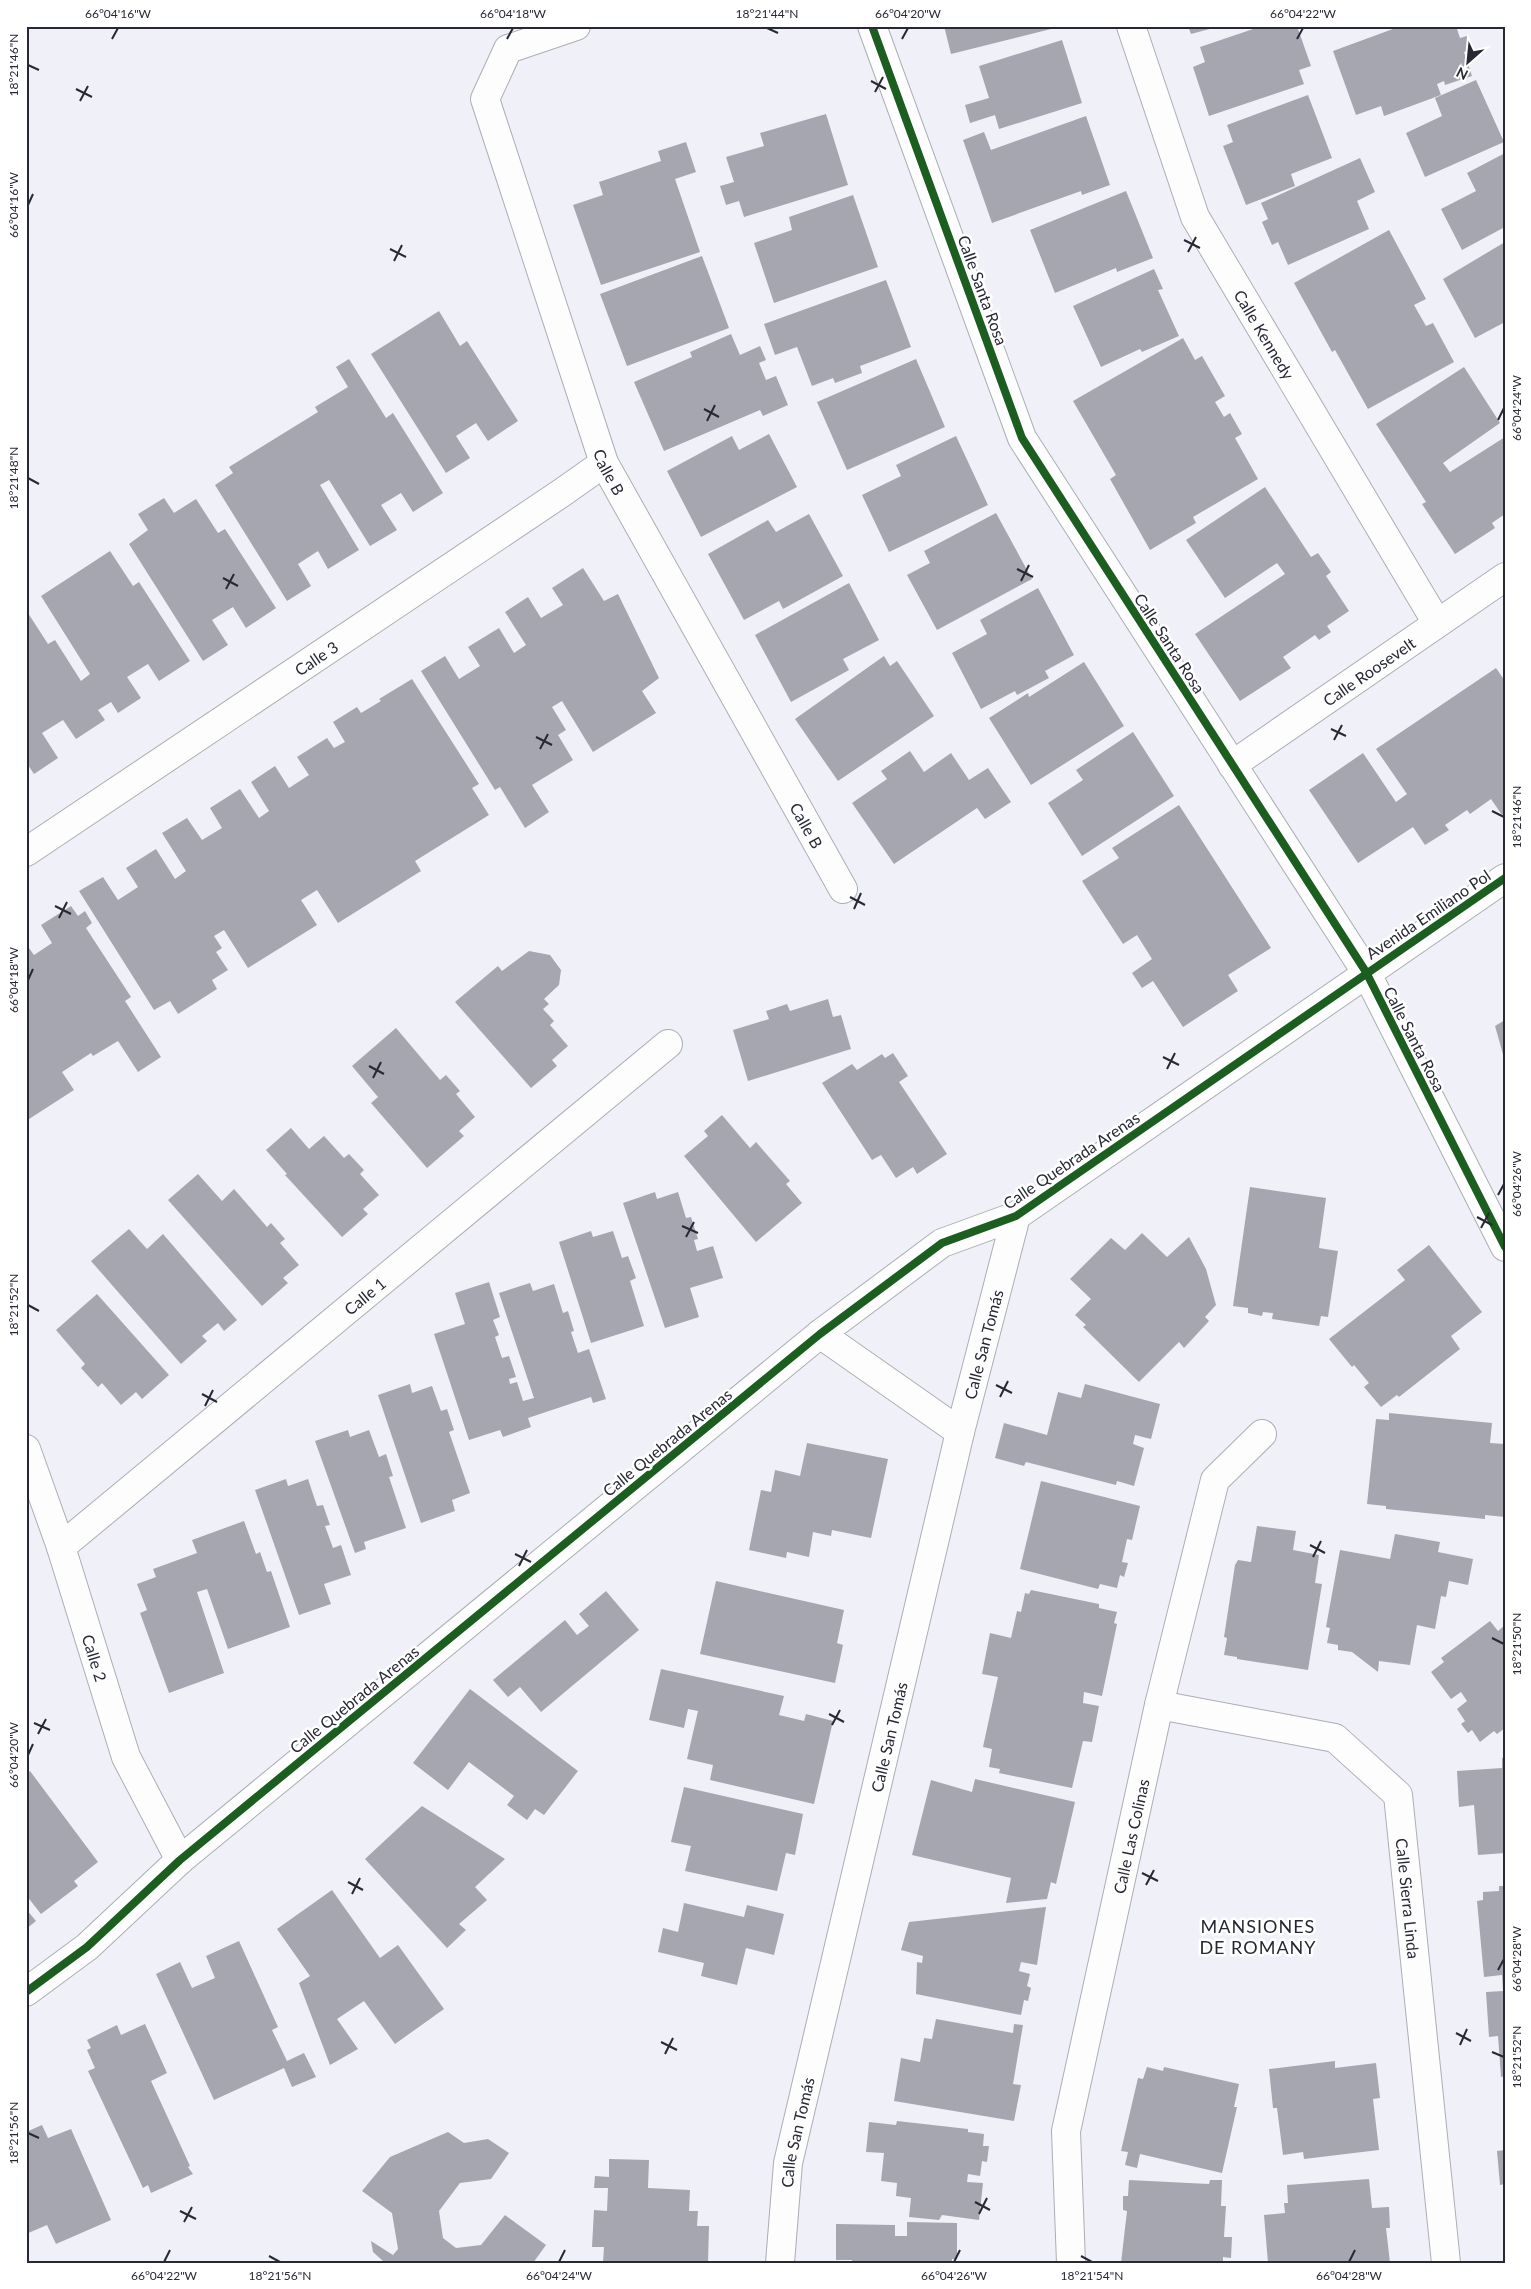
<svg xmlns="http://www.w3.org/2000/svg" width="1531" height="2289" font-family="Lato,sans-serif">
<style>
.building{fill:#a5a6b0}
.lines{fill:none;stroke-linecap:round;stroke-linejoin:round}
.minor-casing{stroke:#acadb5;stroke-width:30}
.minor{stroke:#fdfdfe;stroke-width:28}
.cycleway-casing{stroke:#fff;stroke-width:11}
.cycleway{stroke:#1b5e20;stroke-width:8}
.ticks{fill:none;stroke:#262833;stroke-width:2}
.labels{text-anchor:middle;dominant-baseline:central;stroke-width:5;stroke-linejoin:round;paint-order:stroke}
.street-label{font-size:16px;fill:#262833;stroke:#fff}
.neighbourhood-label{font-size:18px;letter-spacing:1px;fill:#262833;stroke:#fff}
.neatline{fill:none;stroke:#262833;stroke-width:2}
.ticks-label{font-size:12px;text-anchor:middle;fill:#262833}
</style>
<rect width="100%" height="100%" fill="#f0f1f8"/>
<g class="building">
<path d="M944,26H1055V28L951,54Z"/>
<path d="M1188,26H1217V27L1191,34Z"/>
<path d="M1262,26H1297L1311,66L1299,70L1304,84L1209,116L1193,67L1205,62L1200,47Z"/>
<path d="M1401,26H1456L1460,38L1467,36L1472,49L1464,52L1472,76L1445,85L1444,81L1437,84L1441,95L1384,116L1381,106L1356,115L1333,51Z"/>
<path d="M1062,40L1082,103L999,129L995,115L970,123L965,105L989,98L979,66Z"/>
<path d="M1476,80L1504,142L1425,177L1406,133L1442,116L1435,98Z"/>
<path d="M1308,95L1332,158L1291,174L1295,186L1246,205L1223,146L1233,142L1227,125Z"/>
<path d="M826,114L848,185L744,217L739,201L726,205L720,186L734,182L726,157L764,146L760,133Z"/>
<path d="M1086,116L1110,185L1082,195L1081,191L992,223L963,140L984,132L991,150Z"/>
<path d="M686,142L696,172L675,179L700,252L601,285L573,205L603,195L599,182L661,161L658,151Z"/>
<path d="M1505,153V231L1503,228L1462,250L1441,209L1476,191L1467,173Z"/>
<path d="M1360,158L1375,192L1357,201L1369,229L1288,265L1278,242L1272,245L1262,222L1268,219L1261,203Z"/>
<path d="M1126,191L1153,258L1117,272L1116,268L1055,293L1030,230Z"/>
<path d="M853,195L878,267L774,303L754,243L792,230L789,217Z"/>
<path d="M1389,230L1426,299L1414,305L1426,326L1433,323L1454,362L1368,409L1335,350L1332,352L1294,283Z"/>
<path d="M1505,242V322L1475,338L1443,279Z"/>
<path d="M702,256L729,328L627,366L600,294Z"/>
<path d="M1154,269L1163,289L1158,290L1179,336L1142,352L1140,349L1101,367L1073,306Z"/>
<path d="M886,280L911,347L860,366L862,373L835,383L833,378L812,386L797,347L775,355L764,324Z"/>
<path d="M439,311L460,346L467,341L518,421L488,441L476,423L456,436L470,458L446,473L371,354Z"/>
<path d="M731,334L740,355L760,346L766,360L759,363L766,380L776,376L788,405L763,416L760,410L664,451L634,382L692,357L690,352Z"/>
<path d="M1183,338L1195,360L1202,356L1225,396L1215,402L1224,417L1230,413L1242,434L1235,438L1258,479L1193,517L1196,523L1150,550L1110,479L1116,475L1073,401Z"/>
<path d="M349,359L386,418L393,413L443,493L413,512L401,493L381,505L397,530L370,546L329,480L320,485L359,550L328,569L318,551L298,564L311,586L287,601L215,485L233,473L229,467L318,412L315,407L348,387L336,367Z"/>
<path d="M916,359L945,427L847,470L817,402Z"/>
<path d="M1464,367L1500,423L1443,463L1450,472L1505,437V514L1492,523L1495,528L1455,554L1422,504L1426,502L1376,424Z"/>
<path d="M769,434L797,487L701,537L667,471L732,436L739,450Z"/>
<path d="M956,436L988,505L889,552L862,495L901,476L896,465Z"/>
<path d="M1265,487L1311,557L1318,553L1331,572L1326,576L1349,611L1327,626L1331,632L1319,640L1315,635L1283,657L1291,668L1240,701L1195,634L1285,574L1277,563L1225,598L1186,540Z"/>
<path d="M164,498L174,513L196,499L218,533L225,529L276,608L246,628L233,607L212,620L228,645L203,661L129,544L148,530L138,514Z"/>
<path d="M996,513L1032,579L937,630L907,575L930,563L924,551Z"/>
<path d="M809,514L843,576L783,609L779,601L744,620L708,554L768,520L776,532Z"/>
<path d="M110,551L133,586L139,582L190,661L159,681L148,664L127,677L141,698L118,713L111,702L98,710L105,720L76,739L63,720L42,733L58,758L34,774L26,762V610L48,644L55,640L81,681L90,674L41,596Z"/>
<path d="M583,568L604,601L618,594L659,678L642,691L656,713L593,752L562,701L552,707L566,730L558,735L573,760L532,785L549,812L525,828L500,787L495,790L421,671L445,656L459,679L480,666L468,647L499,628L514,653L526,645L505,612L528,597L541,618L563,605L552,588Z"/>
<path d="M849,583L879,640L843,659L849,670L791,702L755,635Z"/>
<path d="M1038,588L1074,655L1045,671L1049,678L1017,695L1015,691L981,709L952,653L987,634L980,620Z"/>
<path d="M884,656L890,666L897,661L934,716L838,781L795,719Z"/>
<path d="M1084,662L1124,726L1031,785L989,718L1028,693L1029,697Z"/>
<path d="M1496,668L1505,681V813L1502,815L1491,799L1470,814L1467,810L1445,825L1449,830L1425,845L1413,827L1358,863L1309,790L1363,753L1396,802L1407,794L1376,749Z"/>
<path d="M412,679L479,784L472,788L489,815L415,861L421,871L338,923L317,890L301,900L317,925L248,968L224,930L214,936L222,948L216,952L228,970L212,980L217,989L178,1014L170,1001L154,1010L79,891L103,877L118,900L138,887L126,868L156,849L175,879L186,871L162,833L187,818L202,840L222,828L210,808L240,789L259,818L269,811L251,782L275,766L289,788L309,775L297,757L327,738L334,748L345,742L333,722L357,707L361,713L381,701L379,699Z"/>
<path d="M1133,732L1174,796L1082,856L1048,803L1083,780L1076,770Z"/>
<path d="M910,751L924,772L951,753L969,780L988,768L1011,802L985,819L977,808L894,864L852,803L887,779L881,771Z"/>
<path d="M1179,805L1271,948L1228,975L1238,991L1183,1027L1153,981L1142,988L1132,973L1152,959L1137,935L1123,944L1082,881L1119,858L1112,848Z"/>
<path d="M71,906L78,916L85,911L92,923L86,928L131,997L125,1001L161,1057L138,1072L118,1041L93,1056L91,1053L62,1072L74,1090L26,1121V944L34,955L52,943L41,925Z"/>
<path d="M529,951L550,955L561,970L559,985L544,999L549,1004L543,1009L554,1021L550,1025L568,1046L552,1060L557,1066L531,1088L455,1002L498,966L502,971Z"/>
<path d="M828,999L833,1017L841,1015L851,1049L748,1081L733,1030L769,1019L766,1011L787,1004L790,1011Z"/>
<path d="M1505,1020V1058H1504L1495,1026Z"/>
<path d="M396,1028L440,1080L446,1075L460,1091L456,1094L475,1117L459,1131L464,1136L427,1168L371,1103L378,1097L352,1066Z"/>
<path d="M893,1053L908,1076L899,1082L947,1154L917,1174L913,1167L896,1178L881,1155L872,1160L822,1083L852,1064L857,1070L882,1054L885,1058Z"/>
<path d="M722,1115L750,1148L756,1142L790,1181L786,1184L802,1203L756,1242L684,1156L708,1136L704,1131Z"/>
<path d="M291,1128L309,1149L324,1136L344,1158L349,1154L364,1170L360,1174L379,1195L363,1209L368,1214L342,1237L285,1175L287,1174L266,1150Z"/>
<path d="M198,1174L222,1201L234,1189L267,1227L271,1223L285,1239L280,1243L299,1265L283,1278L288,1283L262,1306L168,1200Z"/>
<path d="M1250,1187L1326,1198L1319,1248L1338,1251L1328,1317L1321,1316L1319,1326L1272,1319L1273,1313L1263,1312L1262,1316L1248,1313V1308L1233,1306Z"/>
<path d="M655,1192L657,1199L678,1192L686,1218L691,1217L698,1239L694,1240L697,1251L713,1246L723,1278L690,1288L699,1317L665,1328L623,1203Z"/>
<path d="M129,1229L147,1249L163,1234L237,1320L224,1331L218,1323L202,1336L207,1341L181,1364L91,1261Z"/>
<path d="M591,1231L593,1237L613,1231L622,1258L628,1256L636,1278L630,1281L644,1326L591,1343L559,1242Z"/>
<path d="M1142,1233L1167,1257L1189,1237L1206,1269L1216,1305L1205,1317L1209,1321L1184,1348L1179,1342L1139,1382L1083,1327L1086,1325L1075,1315L1091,1299L1070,1279L1111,1238L1125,1250Z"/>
<path d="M1429,1245L1482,1312L1451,1336L1460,1349L1399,1397L1397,1395L1381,1407L1364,1387L1369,1383L1354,1365L1352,1367L1329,1339L1405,1280L1397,1270Z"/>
<path d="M489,1282L500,1317L493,1320L499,1335L495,1337L502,1358L509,1356L516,1377L509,1379L510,1384L517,1382L523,1401L534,1398L499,1293L530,1283L533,1291L554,1284L563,1313L568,1311L574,1331L571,1332L578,1353L589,1349L606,1399L593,1403L591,1397L528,1418L531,1427L503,1437L500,1430L469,1440L434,1334L465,1324L455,1293Z"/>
<path d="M97,1294L169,1375L142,1399L136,1392L121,1405L102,1383L98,1387L81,1368L85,1364L56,1330Z"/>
<path d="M410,1384L412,1393L432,1386L441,1411L447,1409L454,1430L449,1432L470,1493L452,1500L455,1511L421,1523L378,1395Z"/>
<path d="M1085,1384L1160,1404L1151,1439L1135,1435L1133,1444L1144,1448L1134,1486L1117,1481L1116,1485L1026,1462L1024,1466L995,1458L1004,1423L1047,1435L1058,1392L1081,1398Z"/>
<path d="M1389,1413L1492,1423L1490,1443L1505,1444V1517L1485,1515V1519L1386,1509V1506L1367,1504L1376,1419L1389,1420Z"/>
<path d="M348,1430L350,1437L369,1430L379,1457L386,1454L393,1476L389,1477L406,1528L364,1542L366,1549L355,1553L315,1441Z"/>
<path d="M807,1443L888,1459L871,1538L832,1530L831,1536L813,1532L809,1557L787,1552L786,1558L749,1550L761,1490L771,1492L775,1470L800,1476Z"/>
<path d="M286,1479L288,1486L308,1479L317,1506L323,1505L330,1525L325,1526L333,1548L341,1545L351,1575L324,1584L331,1604L299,1615L255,1490Z"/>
<path d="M1041,1481L1140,1506L1132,1540L1127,1539L1122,1562L1128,1563L1124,1577L1120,1575L1117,1588L1100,1584L1098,1589L1020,1569Z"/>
<path d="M244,1521L256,1554L260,1552L267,1572L271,1571L290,1627L228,1649L207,1589L197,1592L224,1673L169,1693L140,1613L147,1610L137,1584L156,1577L153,1569L197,1553L192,1540Z"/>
<path d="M1257,1526L1296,1531L1293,1550L1319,1555L1315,1583L1322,1584L1308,1670L1237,1659V1657L1224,1655L1227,1638L1224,1637L1235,1565L1238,1560L1251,1562Z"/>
<path d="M1395,1534L1440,1542L1438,1552L1473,1559L1468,1585L1449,1581L1446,1597L1441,1596L1435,1629L1417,1625L1410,1665L1379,1661L1378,1672L1352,1652L1338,1650V1645L1327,1643L1330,1628L1326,1627L1340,1550L1390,1559Z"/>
<path d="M716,1581L844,1610L837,1643L843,1645L835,1683L700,1654Z"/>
<path d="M1031,1590L1099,1604V1608L1117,1612L1114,1623L1117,1624L1102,1696L1084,1692L1083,1703L1099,1706L1092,1742L1083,1741L1072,1788L999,1773L1000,1769L989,1767L992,1749L983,1747L998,1677L982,1674L990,1633L1011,1638L1017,1611L1021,1612L1025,1593L1029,1594Z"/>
<path d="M606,1591L639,1630L541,1712L520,1687L508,1697L493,1680L565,1620L577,1635L589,1626L579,1614Z"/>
<path d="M1490,1621L1498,1631L1505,1625V1728L1497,1734L1494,1731L1480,1742L1472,1730L1468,1733L1461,1724L1465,1721L1457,1709L1467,1701L1461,1692L1451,1699L1431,1672L1444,1662L1441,1658Z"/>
<path d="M661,1669L784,1696L779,1715L804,1721L806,1714L833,1721L814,1804L710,1780L713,1765L687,1759L698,1711L688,1709L684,1728L649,1720Z"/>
<path d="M470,1689L578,1771L544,1815L535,1809L527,1820L507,1805L514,1796L469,1762L448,1790L413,1763Z"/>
<path d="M1502,1758H1505V1853L1478,1855L1474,1805L1459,1807L1457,1771L1502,1768Z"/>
<path d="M30,1771L98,1862L74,1881L78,1886L41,1914L26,1895L28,1871L26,1774Z"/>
<path d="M975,1779L1075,1802L1056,1884L1051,1882L1047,1899L1006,1903L1011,1878L912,1855L931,1780L972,1792Z"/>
<path d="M684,1787L803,1814L795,1855L786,1853L777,1891L685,1871L691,1846L671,1842Z"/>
<path d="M422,1806L505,1859L475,1887L487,1900L459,1924L466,1930L447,1948L365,1859Z"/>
<path d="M1499,1886H1505V2076L1501,2077L1498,2036L1489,2037L1486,1992L1503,1991L1502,1975L1484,1977L1477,1901L1483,1900V1892L1499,1891Z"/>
<path d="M332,1890L380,1958L398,1945L444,2009L395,2044L364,2001L337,2019L358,2049L330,2065L299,1983L310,1976L277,1929Z"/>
<path d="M684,1903L744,1917L747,1905L784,1914L774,1955L746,1948L737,1985L701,1976L704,1963L658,1952L663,1928L678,1932Z"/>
<path d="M1046,1907L1037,1965L1021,1962L1019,1971L1030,1974L1027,1986L1031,1988L1028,2001L1024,2000L1021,2015L916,1994L917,1962L922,1963L923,1956L901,1950L909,1922Z"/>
<path d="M26,1909L36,1921L26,1929Z"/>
<path d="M239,1941L278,2027L272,2030L287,2061L304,2053L316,2077L292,2087L284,2068L214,2100L156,1974L180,1962L192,1988L215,1978L206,1956Z"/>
<path d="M936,2019L1013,2033L1014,2024L1023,2025L1013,2084L1021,2085L1014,2121L894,2101L901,2058L920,2062L924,2038L932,2039Z"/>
<path d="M145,2024L167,2073L151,2081L190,2166L188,2167L193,2174L151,2193L148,2185L143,2188L88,2071L95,2068L87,2050L91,2048L87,2040L117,2025L121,2035Z"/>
<path d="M1335,2061V2068L1376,2063L1380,2098L1373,2099L1379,2150L1304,2159L1303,2152L1283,2155L1277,2108H1273L1269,2069Z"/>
<path d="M1147,2067L1163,2071L1164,2067L1239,2084L1234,2107H1237L1222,2173L1140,2154L1137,2168L1125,2165L1128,2152L1121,2151L1138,2078L1143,2079Z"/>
<path d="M897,2121L968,2129V2132L984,2134L983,2146H989L987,2162L982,2161L980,2176L968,2174L967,2182L983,2183L979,2220L942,2215L939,2220L909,2217L911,2198L896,2196L897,2183L881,2181L884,2153L866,2152L869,2122L896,2125Z"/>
<path d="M42,2125L48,2138L71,2129L111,2220L56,2244L47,2225L26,2234V2132Z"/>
<path d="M448,2132L464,2143L488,2139L509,2153L491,2179L460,2183L439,2211L443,2238L456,2248L481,2245L505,2215L546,2245L533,2263H383V2261L373,2252L371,2241L393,2255L398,2249L392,2213L362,2191L390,2157Z"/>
<path d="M1505,2150V2184L1500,2185L1497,2151Z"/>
<path d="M609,2159L649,2160L648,2188L690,2190L689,2211H698L697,2226H709L708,2263H603L604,2247H592L594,2210L607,2211L608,2188H594L595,2176L609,2177Z"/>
<path d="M1369,2179L1372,2208L1389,2207L1390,2228H1386L1390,2263H1268L1264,2215L1285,2213L1284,2203H1288L1287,2185Z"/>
<path d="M1129,2180L1209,2184L1210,2180H1222L1221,2206H1226L1224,2237H1232L1231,2258L1223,2257V2263H1121L1127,2211L1123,2210V2196H1128Z"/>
<path d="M907,2222L957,2223V2259H952V2263H852V2260H836V2224L895,2225V2236H907Z"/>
</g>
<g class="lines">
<g class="minor-casing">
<g id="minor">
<path id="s1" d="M576,26L508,49L485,99L604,463L843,889"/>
<path d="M872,26L1022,438L1366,972L1505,1247"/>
<path id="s2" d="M1131,26L1195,217L1437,623"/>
<path id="s3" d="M1232,765L1505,577"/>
<path id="s4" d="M26,852L560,494L604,463"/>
<path d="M820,1334L960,1432"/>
<path id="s5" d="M26,1449L61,1547L126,1757L180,1860"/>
<path id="s6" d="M61,1547L668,1044"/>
<path id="s7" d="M1159,1705L1335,1738L1398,1795L1446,2263"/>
<path d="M26,1992L87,1947L180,1860L820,1334L942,1243L1016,1216L1505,878"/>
<path id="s8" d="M780,2263L788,2163L960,1432L1016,1216"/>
<path id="s9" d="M1071,2263L1066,2131L1159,1705L1215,1480L1262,1434"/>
</g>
</g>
<use href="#minor" class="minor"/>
<g class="cycleway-casing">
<g id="cycleway">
<path d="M872,26L1022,438L1366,972L1505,1247"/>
<path d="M26,1992L87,1947L180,1860L820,1334L942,1243L1016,1216L1505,878"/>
</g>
</g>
<use href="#cycleway" class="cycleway"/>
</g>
<path class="ticks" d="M767,28L778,33M112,39L118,28M507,39L513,28M902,39L908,28M1297,39L1303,28M28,65L39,70M871,81L886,89M76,89L92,97M875,92L883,77M80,101L88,86M28,205L33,194M1184,240L1200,248M390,249L406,257M1188,252L1196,237M394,261L402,245M704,409L719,417M1498,420L1504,408M707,421L715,405M28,478L39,484M1017,569L1033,577M223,578L238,586M1021,581L1029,565M226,589L234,574M1331,729L1346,736M536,737L552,745M1334,740L1342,725M540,749L548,734M1492,811L1504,817M850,897L865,905M55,906L71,914M854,909L861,893M59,918L67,902M28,980L33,969M1163,1057L1179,1065M369,1066L384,1074M1167,1069L1175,1053M373,1078L381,1062M1498,1195L1504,1184M1477,1217L1492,1225M682,1226L698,1233M1481,1228L1489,1213M686,1237L694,1222M28,1305L39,1311M996,1385L1012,1393M202,1394L217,1402M1000,1397L1008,1381M205,1406L213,1390M1310,1545L1325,1553M515,1554L531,1562M1313,1557L1321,1541M519,1566L527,1550M1492,1638L1504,1644M829,1714L844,1722M34,1723L50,1730M832,1725L840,1710M38,1734L46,1719M28,1755L33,1744M1142,1873L1158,1881M348,1882L363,1890M1146,1885L1154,1870M352,1894L360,1878M1498,1970L1504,1959M1456,2033L1471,2041M661,2042L677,2050M1460,2045L1467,2029M1492,2052L1504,2057M665,2054L673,2038M28,2133L39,2138M975,2202L990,2210M180,2211L196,2219M979,2214L987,2198M184,2222L192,2207M269,2256L280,2262M1081,2256L1092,2262M164,2262L170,2250M559,2262L565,2250M954,2262L960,2250M1349,2262L1355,2250"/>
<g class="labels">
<g class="street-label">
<text transform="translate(983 290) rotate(70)">Calle Santa Rosa</text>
<text stroke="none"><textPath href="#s2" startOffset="338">Calle Kennedy</textPath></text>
<text stroke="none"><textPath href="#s1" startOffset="520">Calle B</textPath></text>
<text transform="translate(1170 643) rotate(57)">Calle Santa Rosa</text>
<text stroke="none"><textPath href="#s4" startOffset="349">Calle 3</textPath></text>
<text stroke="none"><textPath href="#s3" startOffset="166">Calle Roosevelt</textPath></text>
<text stroke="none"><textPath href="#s1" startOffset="925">Calle B</textPath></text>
<text transform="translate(1428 914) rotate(-34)">Avenida Emiliano Pol</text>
<text transform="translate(1415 1039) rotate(63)">Calle Santa Rosa</text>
<text transform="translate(1071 1160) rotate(-34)">Calle Quebrada Arenas</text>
<text stroke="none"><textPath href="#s6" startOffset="394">Calle 1</textPath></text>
<text stroke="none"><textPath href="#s8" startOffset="942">Calle San Tomás</textPath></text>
<text transform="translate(667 1442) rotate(-39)">Calle Quebrada Arenas</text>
<text stroke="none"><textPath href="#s5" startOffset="220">Calle 2</textPath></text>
<text transform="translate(354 1699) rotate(-39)">Calle Quebrada Arenas</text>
<text stroke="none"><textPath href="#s8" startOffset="538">Calle San Tomás</textPath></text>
<text stroke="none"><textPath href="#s9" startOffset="434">Calle Las Colinas</textPath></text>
<text stroke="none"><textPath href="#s7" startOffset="368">Calle Sierra Linda</textPath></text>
<text stroke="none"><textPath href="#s8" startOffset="132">Calle San Tomás</textPath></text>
</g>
<g class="neighbourhood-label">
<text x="1258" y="1926">MANSIONES<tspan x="1258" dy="21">DE ROMANY</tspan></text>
</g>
</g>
<rect width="1531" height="2289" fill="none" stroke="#ffffff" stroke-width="55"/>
<g transform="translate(1468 62) rotate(207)" stroke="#ffffff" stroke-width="4" paint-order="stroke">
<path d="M0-4L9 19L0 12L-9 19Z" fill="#262833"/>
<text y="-8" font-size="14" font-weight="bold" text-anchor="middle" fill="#262833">N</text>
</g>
<rect x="28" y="28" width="1476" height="2234" class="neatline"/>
<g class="ticks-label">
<text x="118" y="18">66°04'16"W</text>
<text x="513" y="18">66°04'18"W</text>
<text x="767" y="18">18°21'44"N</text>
<text x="908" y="18">66°04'20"W</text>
<text x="1303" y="18">66°04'22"W</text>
<text transform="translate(14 65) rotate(-90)" y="4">18°21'46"N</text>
<text transform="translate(14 205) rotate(-90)" y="4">66°04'16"W</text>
<text transform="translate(1517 408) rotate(-90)" y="4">66°04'24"W</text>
<text transform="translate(14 478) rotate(-90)" y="4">18°21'48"N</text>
<text transform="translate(1517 817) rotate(-90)" y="4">18°21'46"N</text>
<text transform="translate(14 980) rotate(-90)" y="4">66°04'18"W</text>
<text transform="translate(1517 1184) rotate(-90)" y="4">66°04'26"W</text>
<text transform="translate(14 1305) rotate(-90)" y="4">18°21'52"N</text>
<text transform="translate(1517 1644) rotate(-90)" y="4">18°21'50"N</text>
<text transform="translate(14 1755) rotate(-90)" y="4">66°04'20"W</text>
<text transform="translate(1517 1959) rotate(-90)" y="4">66°04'28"W</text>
<text transform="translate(1517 2057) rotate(-90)" y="4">18°21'52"N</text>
<text transform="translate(14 2133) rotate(-90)" y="4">18°21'56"N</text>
<text x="164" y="2280">66°04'22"W</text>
<text x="280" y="2280">18°21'56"N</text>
<text x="559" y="2280">66°04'24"W</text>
<text x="954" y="2280">66°04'26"W</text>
<text x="1092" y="2280">18°21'54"N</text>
<text x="1349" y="2280">66°04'28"W</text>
</g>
</svg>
